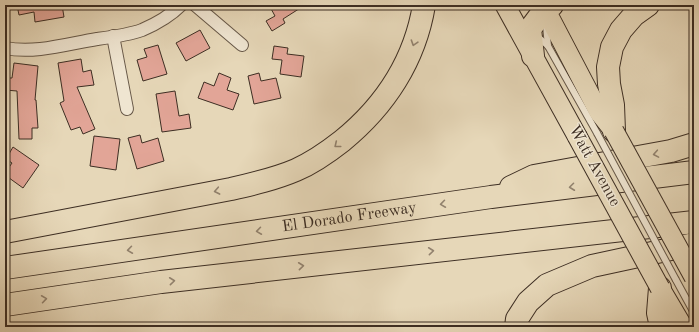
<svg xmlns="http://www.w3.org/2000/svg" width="699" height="332" font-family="'Old Standard TT',serif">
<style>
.building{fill:#e2a597;stroke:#3d2e23}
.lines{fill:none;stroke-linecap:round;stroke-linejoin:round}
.service-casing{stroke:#675848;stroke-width:8}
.minor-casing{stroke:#675848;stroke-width:14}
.primary-casing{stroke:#3d2e23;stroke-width:21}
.motorway-casing{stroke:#3d2e23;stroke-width:24}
.service{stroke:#efe5d1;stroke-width:6}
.minor{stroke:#efe5d1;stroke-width:12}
.primary{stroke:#e6d7b8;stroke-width:19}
.motorway{stroke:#e6d7b8;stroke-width:22}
.service-bridge-casing{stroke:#675848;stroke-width:8;stroke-linecap:butt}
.primary-bridge-casing{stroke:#3d2e23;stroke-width:21;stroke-linecap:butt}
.service-bridge{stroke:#efe5d1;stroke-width:6}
.primary-bridge{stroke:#e6d7b8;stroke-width:19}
.oneway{stroke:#92826e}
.labels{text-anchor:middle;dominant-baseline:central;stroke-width:3;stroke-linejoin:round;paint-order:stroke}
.street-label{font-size:16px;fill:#3d2e23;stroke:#efe5d1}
</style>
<rect width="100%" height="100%" fill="#e6d7b8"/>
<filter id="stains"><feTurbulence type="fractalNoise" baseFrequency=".005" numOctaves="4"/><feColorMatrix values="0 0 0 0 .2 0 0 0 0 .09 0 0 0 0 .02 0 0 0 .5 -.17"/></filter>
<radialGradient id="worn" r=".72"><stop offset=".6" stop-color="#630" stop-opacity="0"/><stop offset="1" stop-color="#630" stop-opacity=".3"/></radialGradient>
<g class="building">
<path d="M17,5H62L64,17L35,22L34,12L19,15Z"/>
<path d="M269,5H305L283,19L285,23L272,31L266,21L275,16Z"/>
<path d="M200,30L210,48L186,61L176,43Z"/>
<path d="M158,45L167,74L143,81L137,60L147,57L144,49Z"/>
<path d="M274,46L288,48L287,54L304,56L301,77L280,74L282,60L272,59Z"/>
<path d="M81,59L83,72L91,70L94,85L77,87L95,129L83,134L80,127L71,130L60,103L64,101L58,63Z"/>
<path d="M14,63L38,66L35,100H36L38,128H32V139H19L17,91L5,90V78H12Z"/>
<path d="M219,73L231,78L227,90L239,94L233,110L198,98L204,82L214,86Z"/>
<path d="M259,73L261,81L276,78L281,98L254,104L248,76Z"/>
<path d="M175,91L179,116L189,114L191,128L162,132L156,94Z"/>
<path d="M140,135L142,143L158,138L164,161L137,169L128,138Z"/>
<path d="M94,136L120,139L116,170L90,166Z"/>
<path d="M13,147L39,165L23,188L5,175V173L12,163L6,159Z"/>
</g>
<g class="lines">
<g class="service-casing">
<g id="service">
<path d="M546,26L548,46"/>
<path d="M537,36L548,46L597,133"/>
<path d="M676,280L694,313"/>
</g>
</g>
<g class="minor-casing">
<g id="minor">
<path d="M195,5L242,45"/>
<path d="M113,36L127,109"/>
<path d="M5,48C35,54 67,44 97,39C112,37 128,35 142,30C156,24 170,16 181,5"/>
</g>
</g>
<g class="primary-casing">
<g id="primary">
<path d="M505,5L577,136"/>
<path d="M543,5L599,112L614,131"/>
<path d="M660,288L683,327"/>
</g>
</g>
<g class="motorway-casing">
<g id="motorway">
<path d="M533,56L530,29L545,9L552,5"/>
<path d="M614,131L613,105L609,84L608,67L612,47L621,30L634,15L648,5"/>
<path d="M511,187L534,176L671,151L694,144"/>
<path d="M5,232L231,189C253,184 275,179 296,170C312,163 328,152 342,141C385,106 415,60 424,5"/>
<path id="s1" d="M5,268L491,197L694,172"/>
<path d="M660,288L658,313L661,327"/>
<path d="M5,305L161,282L694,222"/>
<path d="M516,327L517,319L528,302L547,285L592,266L694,244"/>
</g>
</g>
<use href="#service" class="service"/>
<use href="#minor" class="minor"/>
<use href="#primary" class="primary"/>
<use href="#motorway" class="motorway"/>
<g class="service-bridge-casing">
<path id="service-bridge" d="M597,133L676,280"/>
</g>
<g class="primary-bridge-casing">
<g id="primary-bridge">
<path d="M614,131L694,277"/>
<path d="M577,136L660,288"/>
</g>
</g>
<use href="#service-bridge" class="service-bridge"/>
<use href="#primary-bridge" class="primary-bridge"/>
</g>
<defs><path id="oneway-chevron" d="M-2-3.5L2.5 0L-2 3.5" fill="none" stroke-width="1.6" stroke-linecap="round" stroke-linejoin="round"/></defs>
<g class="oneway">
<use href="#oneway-chevron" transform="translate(414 43) rotate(108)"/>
<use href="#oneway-chevron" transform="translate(337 145) rotate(141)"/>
<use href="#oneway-chevron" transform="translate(656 154) rotate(170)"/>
<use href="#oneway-chevron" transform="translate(572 187) rotate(173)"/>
<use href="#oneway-chevron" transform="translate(217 191) rotate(169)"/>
<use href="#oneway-chevron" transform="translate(443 204) rotate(172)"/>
<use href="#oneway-chevron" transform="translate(259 231) rotate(172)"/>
<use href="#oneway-chevron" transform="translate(130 250) rotate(172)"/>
<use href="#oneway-chevron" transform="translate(431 251) rotate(-6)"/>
<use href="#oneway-chevron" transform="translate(301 266) rotate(-6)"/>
<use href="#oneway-chevron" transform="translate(172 281) rotate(-6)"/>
<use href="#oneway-chevron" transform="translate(44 299) rotate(-8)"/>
</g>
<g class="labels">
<g class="street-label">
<text transform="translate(594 166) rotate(61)">Watt Avenue</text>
<text stroke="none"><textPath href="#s1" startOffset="348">El Dorado Freeway</textPath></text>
</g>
</g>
<rect width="699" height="332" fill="none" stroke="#e6d7b8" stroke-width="20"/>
<rect x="6" y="6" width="687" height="320" fill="none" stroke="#3d2e23" stroke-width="2"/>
<rect x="10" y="10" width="679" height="312" fill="none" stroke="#3d2e23"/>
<rect width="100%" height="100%" filter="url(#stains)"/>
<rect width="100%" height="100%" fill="url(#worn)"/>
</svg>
